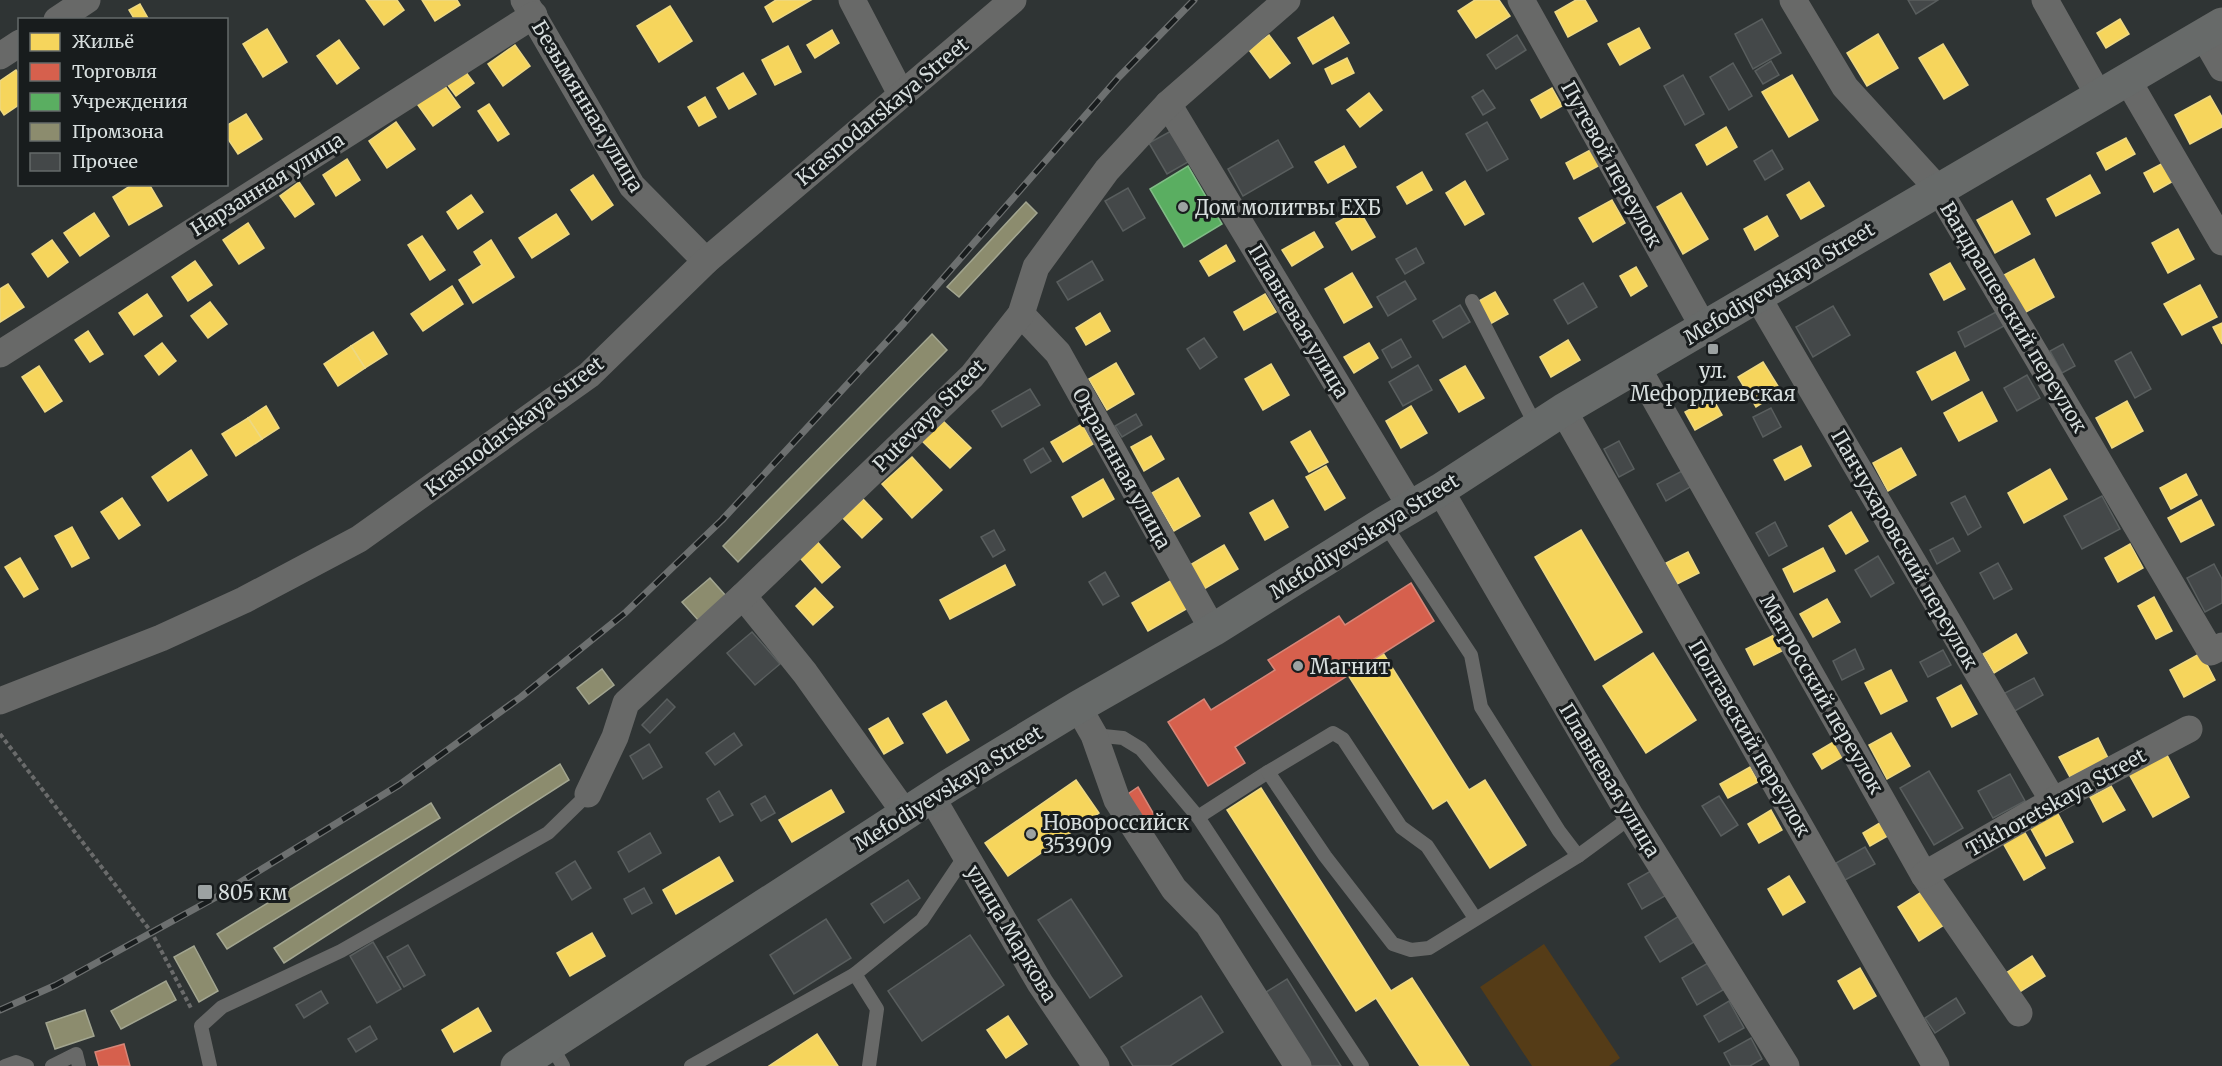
<svg xmlns="http://www.w3.org/2000/svg" width="2222" height="1066" font-family="Merriweather,serif">
<style>
.green{fill:#553c17}
.homes{fill:#f6d55c;stroke:#edd883;stroke-width:1.5}
.shops{fill:#d6604d;stroke:#d68678;stroke-width:1.5}
.public{fill:#5aae61;stroke:#80bc86;stroke-width:1.5}
.industry{fill:#8c8c6e;stroke:#a2a590;stroke-width:1.5}
.building{fill:#444849;stroke:#595e5e;stroke-width:1.5}
.lines{fill:none;stroke-linecap:round;stroke-linejoin:round}
.path{stroke:#6a6b6b;stroke-width:4;stroke-dasharray:4.5 3;stroke-linecap:butt}
.lane{stroke:#686968;stroke-width:14}
.street{stroke:#686968;stroke-width:27}
.primary{stroke:#676a69;stroke-width:33}
.rail-casing{stroke:#6d7070;stroke-width:7}
.rail{stroke:#181c1d;stroke-width:4.5;stroke-dasharray:14;stroke-linecap:butt}
.poi-dot{fill:#9ca2a2;stroke:#181c1d;stroke-width:2}
.labels{text-anchor:middle;dominant-baseline:central;stroke-width:6;stroke-linejoin:round;paint-order:stroke}
.street-label{font-size:20px;fill:#d7dede;stroke:#181c1d}
.poi-label{font-size:20px;fill:#d7dede;stroke:#181c1d;text-anchor:start}
</style>
<rect width="100%" height="100%" fill="#2f3434"/>
<path class="green" d="M1544,944L1620,1058L1609,1066H1532L1480,987Z"/>
<g class="homes">
<path d="M366,0H397L404,10L384,25Z"/>
<path d="M422,0H457L460,5L435,21Z"/>
<path d="M776,0H811L773,22L765,7Z"/>
<path d="M1475,0H1499L1510,16L1476,38L1458,11Z"/>
<path d="M1576,0H1585L1597,21L1568,37L1555,12Z"/>
<path d="M140,4L149,20H135L129,10Z"/>
<path d="M670,6L692,41L659,62L637,26Z"/>
<path d="M1333,17L1349,43L1313,64L1298,38Z"/>
<path d="M2120,19L2129,34L2106,48L2097,33Z"/>
<path d="M1639,28L1650,48L1620,65L1608,44Z"/>
<path d="M267,29L287,62L263,77L243,44Z"/>
<path d="M832,30L839,43L815,58L807,45Z"/>
<path d="M1878,34L1898,68L1867,86L1847,53Z"/>
<path d="M1269,35L1290,63L1270,78L1249,50Z"/>
<path d="M339,40L359,68L337,84L317,56Z"/>
<path d="M1943,44L1968,85L1944,99L1919,58Z"/>
<path d="M515,45L530,66L503,86L488,64Z"/>
<path d="M788,46L801,72L775,85L762,60Z"/>
<path d="M1347,58L1354,73L1332,84L1325,69Z"/>
<path d="M16,70L20,75V104L4,115L0,109V81Z"/>
<path d="M465,71L474,83L456,96L447,84Z"/>
<path d="M743,73L756,94L729,109L717,88Z"/>
<path d="M1792,75L1818,120L1789,137L1762,92Z"/>
<path d="M442,82L460,107L433,126L415,101Z"/>
<path d="M1552,88L1562,106L1541,118L1531,100Z"/>
<path d="M1369,93L1382,110L1360,127L1347,110Z"/>
<path d="M2210,96L2222,117V127L2190,144L2175,115Z"/>
<path d="M705,97L716,117L699,126L688,107Z"/>
<path d="M489,104L509,134L498,141L478,111Z"/>
<path d="M246,114L262,139L238,154L226,136V126Z"/>
<path d="M396,122L415,149L387,168L369,141Z"/>
<path d="M1726,127L1737,147L1707,165L1696,145Z"/>
<path d="M2126,138L2135,154L2106,170L2097,153Z"/>
<path d="M1344,146L1356,167L1328,183L1315,162Z"/>
<path d="M1594,148L1602,164L1574,179L1566,163Z"/>
<path d="M347,159L360,180L336,196L323,175Z"/>
<path d="M2167,161L2177,179L2154,192L2144,173Z"/>
<path d="M1422,172L1432,190L1407,204L1397,187Z"/>
<path d="M593,175L613,205L592,220L571,190Z"/>
<path d="M2090,175L2100,193L2056,216L2047,199Z"/>
<path d="M1465,181L1484,214L1465,225L1446,193Z"/>
<path d="M299,182L314,204L295,217L280,196Z"/>
<path d="M1809,182L1824,206L1801,219L1787,195Z"/>
<path d="M133,184H149L162,206L129,225L113,197Z"/>
<path d="M1681,193L1708,239L1683,254L1657,207Z"/>
<path d="M471,195L483,212L458,229L447,212Z"/>
<path d="M1612,200L1625,223L1593,242L1579,218Z"/>
<path d="M2012,201L2030,234L1995,253L1977,220Z"/>
<path d="M1359,210L1375,237L1352,250L1336,223Z"/>
<path d="M94,213L109,236L80,256L64,233Z"/>
<path d="M556,214L569,234L532,258L519,238Z"/>
<path d="M1767,216L1778,236L1755,250L1744,229Z"/>
<path d="M248,223L264,248L239,264L223,240Z"/>
<path d="M2178,229L2194,259L2168,273L2152,243Z"/>
<path d="M1314,232L1323,247L1292,266L1282,250Z"/>
<path d="M422,236L445,270L430,280L408,245Z"/>
<path d="M52,240L68,262L48,277L32,254Z"/>
<path d="M491,240L514,277L473,303L459,280L482,265L474,252Z"/>
<path d="M1226,245L1235,261L1209,276L1200,261Z"/>
<path d="M2034,259L2054,297L2024,313L2004,275Z"/>
<path d="M195,261L212,285L188,301L172,277Z"/>
<path d="M1950,263L1965,289L1944,300L1930,274Z"/>
<path d="M1636,267L1647,286L1631,296L1620,276Z"/>
<path d="M1352,273L1372,307L1344,323L1325,289Z"/>
<path d="M8,284L24,307L0,322V289Z"/>
<path d="M2200,285L2217,317L2182,335L2164,304Z"/>
<path d="M452,286L463,304L423,331L411,314Z"/>
<path d="M1495,292L1508,314L1490,324L1477,302Z"/>
<path d="M147,294L162,316L134,335L119,313Z"/>
<path d="M1265,294L1276,312L1244,330L1234,312Z"/>
<path d="M210,302L227,324L208,338L191,316Z"/>
<path d="M1100,313L1110,331L1086,345L1076,328Z"/>
<path d="M2222,323V344L2213,327Z"/>
<path d="M88,331L103,354L90,362L75,340Z"/>
<path d="M373,332L387,354L365,368L351,346Z"/>
<path d="M1568,340L1580,360L1551,377L1540,357Z"/>
<path d="M162,343L176,361L159,375L145,356Z"/>
<path d="M1369,343L1378,358L1354,373L1344,357Z"/>
<path d="M351,346L365,368L338,386L324,364Z"/>
<path d="M1955,352L1969,380L1932,400L1917,372Z"/>
<path d="M1763,362L1781,391L1756,407L1738,377Z"/>
<path d="M1116,363L1134,394L1107,410L1089,379Z"/>
<path d="M1271,364L1289,395L1263,410L1245,379Z"/>
<path d="M39,366L62,401L45,412L22,377Z"/>
<path d="M1465,366L1484,398L1459,412L1440,380Z"/>
<path d="M1982,392L1997,421L1959,441L1944,413Z"/>
<path d="M1712,397L1722,415L1695,430L1685,412Z"/>
<path d="M2127,401L2143,431L2112,448L2096,418Z"/>
<path d="M266,406L279,428L262,439L248,418Z"/>
<path d="M1411,406L1427,433L1401,448L1386,421Z"/>
<path d="M248,418L262,439L236,456L222,434Z"/>
<path d="M940,418L971,448L950,468L920,439Z"/>
<path d="M1082,424L1093,444L1063,462L1051,442Z"/>
<path d="M1310,431L1328,462L1309,472L1291,442Z"/>
<path d="M1151,436L1164,459L1144,471L1131,447Z"/>
<path d="M1801,446L1811,466L1785,480L1774,460Z"/>
<path d="M1901,448L1916,475L1888,491L1873,463Z"/>
<path d="M191,450L207,475L168,501L152,477Z"/>
<path d="M912,457L942,490L912,518L882,484Z"/>
<path d="M1326,466L1345,498L1325,510L1306,477Z"/>
<path d="M2050,469L2067,499L2024,523L2008,493Z"/>
<path d="M2186,474L2197,495L2171,509L2160,488Z"/>
<path d="M1178,478L1200,516L1174,531L1152,493Z"/>
<path d="M1103,479L1114,499L1083,517L1072,497Z"/>
<path d="M122,498L140,525L119,539L101,512Z"/>
<path d="M863,499L882,519L862,538L843,518Z"/>
<path d="M1273,500L1288,527L1265,540L1250,513Z"/>
<path d="M2201,500L2214,525L2181,542L2168,518Z"/>
<path d="M1851,512L1868,541L1846,554L1829,526Z"/>
<path d="M72,527L89,558L72,567L55,536Z"/>
<path d="M1581,530L1642,632L1595,660L1535,557Z"/>
<path d="M813,537L840,567L822,583L795,552Z"/>
<path d="M2130,544L2143,568L2118,582L2105,558Z"/>
<path d="M1224,545L1238,569L1204,589L1190,565Z"/>
<path d="M1823,548L1835,571L1794,592L1783,569Z"/>
<path d="M1688,552L1699,573L1677,584L1666,563Z"/>
<path d="M20,558L38,589L24,597L5,567Z"/>
<path d="M1005,565L1015,585L950,619L940,600Z"/>
<path d="M1172,580L1188,608L1148,631L1132,603Z"/>
<path d="M815,588L833,607L813,625L796,606Z"/>
<path d="M2154,597L2172,631L2156,639L2138,606Z"/>
<path d="M1827,599L1840,622L1813,637L1800,614Z"/>
<path d="M1778,633L1786,649L1754,665L1746,649Z"/>
<path d="M2016,634L2027,653L1994,673L1983,654Z"/>
<path d="M1383,653L1469,790L1485,780L1526,845L1490,868L1447,800L1433,809L1348,675Z"/>
<path d="M1653,653L1696,720L1646,753L1603,686Z"/>
<path d="M2201,653L2215,680L2184,697L2170,670Z"/>
<path d="M1891,670L1907,701L1881,714L1865,683Z"/>
<path d="M1961,685L1977,714L1952,727L1937,698Z"/>
<path d="M946,701L969,740L947,753L923,714Z"/>
<path d="M888,718L903,743L884,754L869,729Z"/>
<path d="M1891,733L1910,766L1887,779L1869,745Z"/>
<path d="M2098,738L2108,758L2070,777L2059,757Z"/>
<path d="M1835,741L1844,756L1822,769L1813,754Z"/>
<path d="M2166,753L2189,797L2153,817L2129,774Z"/>
<path d="M1750,767L1758,782L1728,798L1720,784Z"/>
<path d="M1076,780L1099,813L1008,876L985,843Z"/>
<path d="M2111,786L2125,810L2103,822L2090,797Z"/>
<path d="M1261,788L1391,991L1412,978L1469,1066H1420L1376,998L1356,1011L1227,810Z"/>
<path d="M831,790L844,812L792,842L779,820Z"/>
<path d="M1771,810L1782,830L1759,843L1748,824Z"/>
<path d="M2057,812L2073,842L2046,856L2030,827Z"/>
<path d="M1883,821L1891,834L1870,846L1863,833Z"/>
<path d="M2024,831L2045,868L2024,880L2003,843Z"/>
<path d="M719,857L733,881L676,914L663,890Z"/>
<path d="M1789,876L1805,902L1783,915L1768,889Z"/>
<path d="M1923,891L1944,925L1919,941L1898,907Z"/>
<path d="M592,933L605,956L570,976L557,953Z"/>
<path d="M2032,956L2045,976L2018,993L2006,973Z"/>
<path d="M1860,968L1876,996L1854,1009L1838,981Z"/>
<path d="M478,1008L491,1031L454,1052L442,1030Z"/>
<path d="M1008,1016L1027,1044L1006,1058L987,1030Z"/>
<path d="M817,1034L838,1066H769Z"/>
</g>
<g class="shops">
<path d="M1411,583L1434,621L1235,747L1245,763L1208,786L1168,722L1204,699L1211,710L1275,670L1268,660L1339,616L1345,625Z"/>
<path d="M1138,787L1156,818L1142,828L1122,798Z"/>
<path d="M124,1044L130,1066H99L95,1052Z"/>
</g>
<path class="public" d="M1188,166L1222,224L1184,247L1150,189Z"/>
<g class="industry">
<path d="M1026,202L1037,213L959,297L947,287Z"/>
<path d="M932,334L947,350L738,562L723,546Z"/>
<path d="M710,578L726,596L698,620L682,602Z"/>
<path d="M602,669L614,685L589,704L577,688Z"/>
<path d="M560,764L569,780L284,963L274,948Z"/>
<path d="M431,803L440,818L227,949L217,934Z"/>
<path d="M194,946L218,991L199,1002L174,957Z"/>
<path d="M166,981L176,1000L121,1029L111,1011Z"/>
<path d="M85,1010L94,1036L55,1049L46,1023Z"/>
</g>
<g class="building">
<path d="M1908,0H1938L1916,14Z"/>
<path d="M1762,19L1781,53L1753,69L1735,34Z"/>
<path d="M1517,35L1526,50L1496,69L1487,55Z"/>
<path d="M1771,61L1779,75L1763,84L1755,71Z"/>
<path d="M1733,63L1752,96L1729,110L1710,77Z"/>
<path d="M1683,75L1704,114L1685,125L1664,86Z"/>
<path d="M1483,90L1495,108L1483,115L1472,97Z"/>
<path d="M1487,122L1508,159L1487,171L1466,134Z"/>
<path d="M1171,131L1188,162L1167,174L1149,143Z"/>
<path d="M1278,140L1293,167L1243,196L1228,169Z"/>
<path d="M1772,150L1783,169L1765,180L1754,161Z"/>
<path d="M1128,188L1145,218L1123,231L1105,201Z"/>
<path d="M1416,248L1424,263L1405,274L1396,259Z"/>
<path d="M1092,261L1103,280L1068,300L1057,282Z"/>
<path d="M1405,281L1416,299L1388,316L1377,297Z"/>
<path d="M1583,283L1597,307L1568,324L1554,300Z"/>
<path d="M1460,305L1470,322L1443,338L1433,321Z"/>
<path d="M1833,306L1850,335L1813,357L1796,327Z"/>
<path d="M1996,312L2004,326L1965,347L1958,332Z"/>
<path d="M1204,338L1217,357L1200,369L1187,349Z"/>
<path d="M1401,339L1411,357L1392,368L1382,350Z"/>
<path d="M2063,344L2075,366L2062,373L2050,351Z"/>
<path d="M2131,352L2151,389L2135,398L2115,361Z"/>
<path d="M1418,365L1432,390L1403,406L1389,382Z"/>
<path d="M2027,375L2040,398L2017,411L2004,388Z"/>
<path d="M1030,389L1040,405L1002,427L992,411Z"/>
<path d="M1771,408L1781,427L1763,437L1753,417Z"/>
<path d="M1136,414L1142,425L1122,437L1115,426Z"/>
<path d="M1619,441L1634,469L1619,477L1604,449Z"/>
<path d="M1043,448L1051,461L1031,473L1024,460Z"/>
<path d="M1684,470L1692,486L1666,501L1657,484Z"/>
<path d="M1965,496L1981,527L1968,535L1951,503Z"/>
<path d="M2102,496L2120,529L2082,549L2064,516Z"/>
<path d="M1775,522L1787,546L1769,556L1756,533Z"/>
<path d="M994,530L1005,550L993,557L981,537Z"/>
<path d="M1953,538L1960,551L1937,564L1930,550Z"/>
<path d="M1878,556L1894,583L1871,597L1855,570Z"/>
<path d="M1998,563L2012,589L1994,599L1980,573Z"/>
<path d="M2214,564L2222,579V603L2205,612L2187,578Z"/>
<path d="M1105,572L1119,596L1103,605L1089,582Z"/>
<path d="M752,632L780,664L755,685L727,653Z"/>
<path d="M1855,649L1864,669L1842,680L1833,661Z"/>
<path d="M1943,650L1951,665L1928,677L1920,662Z"/>
<path d="M2034,678L2043,695L2013,712L2003,694Z"/>
<path d="M667,699L675,707L650,733L642,725Z"/>
<path d="M734,733L742,745L715,765L706,753Z"/>
<path d="M649,744L662,767L643,779L630,756Z"/>
<path d="M1929,771L1963,828L1934,845L1900,788Z"/>
<path d="M2010,774L2025,801L1993,818L1978,791Z"/>
<path d="M719,791L733,815L720,822L707,799Z"/>
<path d="M765,796L775,813L761,821L751,804Z"/>
<path d="M1719,796L1738,825L1721,836L1702,806Z"/>
<path d="M650,833L661,853L629,872L618,852Z"/>
<path d="M1865,847L1875,864L1845,880L1836,863Z"/>
<path d="M575,861L591,888L572,900L556,873Z"/>
<path d="M1656,868L1670,893L1642,909L1628,884Z"/>
<path d="M908,880L920,898L884,923L871,904Z"/>
<path d="M644,888L652,903L632,914L624,899Z"/>
<path d="M1071,899L1122,976L1090,998L1038,920Z"/>
<path d="M1679,916L1694,942L1660,962L1645,937Z"/>
<path d="M826,919L851,958L794,994L770,955Z"/>
<path d="M970,935L1004,985L922,1041L888,991Z"/>
<path d="M373,942L401,989L377,1003L350,956Z"/>
<path d="M408,945L425,975L404,987L387,957Z"/>
<path d="M1708,963L1723,990L1697,1005L1682,978Z"/>
<path d="M1287,979L1341,1066H1311L1266,992Z"/>
<path d="M321,991L328,1003L304,1018L296,1005Z"/>
<path d="M1201,996L1223,1032L1170,1066H1133L1121,1047Z"/>
<path d="M1956,998L1965,1013L1935,1033L1925,1018Z"/>
<path d="M1729,1001L1744,1028L1719,1042L1704,1016Z"/>
<path d="M370,1026L377,1039L356,1052L348,1039Z"/>
<path d="M1751,1038L1762,1059L1750,1066H1731L1724,1053Z"/>
</g>
<g class="lines">
<path class="path" d="M0,734L152,933L192,1010"/>
<g class="lane">
<path d="M1472,301L1537,428"/>
<path d="M1384,523L1471,655L1481,707L1559,831L1578,856"/>
<path d="M1094,735L1123,738L1141,749L1198,817L1362,1066"/>
<path d="M1198,817L1268,772"/>
<path d="M1475,918L1427,846L1401,827L1343,739L1333,733L1268,772L1325,856L1393,944L1411,950L1429,948L1578,856L1631,817"/>
<path d="M855,974L877,1009L869,1066"/>
<path d="M551,1045L563,1066"/>
<path d="M5,1066L16,1062L27,1066"/>
<path d="M52,1066L76,1054L79,1066"/>
<path d="M210,1066L201,1026L222,1007L341,951L548,833L588,794"/>
<path d="M691,1066L855,974L922,920L965,856"/>
</g>
<g class="street">
<path d="M524,0L632,186L706,261"/>
<path d="M852,0L901,94"/>
<path d="M1521,0L1704,328"/>
<path d="M1793,0L1845,87L1938,189L2211,652L2222,646"/>
<path d="M2045,0L2099,96"/>
<path d="M57,20L87,0"/>
<path d="M2203,35L2222,68"/>
<path d="M0,56L20,43"/>
<path d="M2127,79L2222,242"/>
<path d="M1168,104L1411,507"/>
<path d="M1757,296L2053,801"/>
<path d="M1021,314L1058,353L1213,630"/>
<path d="M0,354L534,15"/>
<path d="M1637,367L1924,875L2019,1013"/>
<path d="M1563,410L1936,1066"/>
<path d="M1440,490L1631,817L1786,1066"/>
<path d="M743,596L805,673L905,813"/>
<path d="M0,701L161,638L244,600L359,539L589,375L706,261L1013,0"/>
<path d="M1078,707L1094,735L1117,800L1174,889L1208,924L1298,1066"/>
<path d="M588,794L615,737L626,703L743,596L972,376L1021,314L1036,267L1107,170L1168,104L1287,0"/>
<path d="M931,796L1040,983L1096,1066"/>
<path d="M1924,875L2053,801L2189,729"/>
</g>
<path class="primary" d="M517,1066L948,786L1078,707L1213,630L1384,523L1440,490L1563,410L2222,24"/>
<g class="rail-casing">
<path id="rail" d="M0,1010L56,985L218,896L399,785L521,697L625,613L722,520L904,323L1118,78L1194,0"/>
</g>
<use href="#rail" class="rail"/>
</g>
<g class="poi-dot">
<circle cx="1183" cy="207" r="6"/>
<rect x="1707" y="343" width="12" height="12" rx="3"/>
<circle cx="1298" cy="666" r="6"/>
<circle cx="1031" cy="834" r="6"/>
<rect x="197" y="884" width="16" height="16" rx="3"/>
</g>
<g class="labels">
<g class="street-label">
<text transform="translate(588 106) rotate(59)">Безымянная улица</text>
<text transform="translate(882 111) rotate(-40)">Krasnodarskaya Street</text>
<text transform="translate(1612 164) rotate(61)">Путевой переулок</text>
<text transform="translate(267 184) rotate(-32)">Нарзанная улица</text>
<text transform="translate(1779 283) rotate(-31)">Mefodiyevskaya Street</text>
<text transform="translate(2014 317) rotate(59)">Вандрашевский переулок</text>
<text transform="translate(1299 321) rotate(59)">Плавневая улица</text>
<text transform="translate(929 415) rotate(-45)">Putevaya Street</text>
<text transform="translate(514 426) rotate(-37)">Krasnodarskaya Street</text>
<text transform="translate(1122 468) rotate(61)">Окраинная улица</text>
<text transform="translate(1364 536) rotate(-32)">Mefodiyevskaya Street</text>
<text transform="translate(1905 549) rotate(60)">Панчухаровский переулок</text>
<text transform="translate(1822 694) rotate(60)">Матросский переулок</text>
<text transform="translate(1750 738) rotate(60)">Полтавский переулок</text>
<text transform="translate(1610 780) rotate(59)">Плавневая улица</text>
<text transform="translate(948 788) rotate(-32)">Mefodiyevskaya Street</text>
<text transform="translate(2056 802) rotate(-29)">Tikhoretskaya Street</text>
<text transform="translate(1012 933) rotate(59)">улица Маркова</text>
</g>
<g class="poi-label">
<text x="1195" y="207">Дом молитвы ЕХБ</text>
<text x="1713" y="370" text-anchor="middle">ул.<tspan x="1713" dy="23">Мефордиевская</tspan></text>
<text x="1310" y="666">Магнит</text>
<text x="1043" y="822">Новороссийск<tspan x="1043" dy="23">353909</tspan></text>
<text x="218" y="892">805 км</text>
</g>
</g>
<rect x="18" y="18" width="210" height="168" fill="#181c1d" stroke="#646a6a" stroke-width="1.5"/>
<rect x="30" y="33" width="30" height="18" fill="#f6d55c" stroke="#646a6a" stroke-width="1.5"/>
<text x="72" y="48" font-size="18" fill="#d7dede">Жильё</text>
<rect x="30" y="63" width="30" height="18" fill="#d6604d" stroke="#646a6a" stroke-width="1.5"/>
<text x="72" y="78" font-size="18" fill="#d7dede">Торговля</text>
<rect x="30" y="93" width="30" height="18" fill="#5aae61" stroke="#646a6a" stroke-width="1.5"/>
<text x="72" y="108" font-size="18" fill="#d7dede">Учреждения</text>
<rect x="30" y="123" width="30" height="18" fill="#8c8c6e" stroke="#646a6a" stroke-width="1.5"/>
<text x="72" y="138" font-size="18" fill="#d7dede">Промзона</text>
<rect x="30" y="153" width="30" height="18" fill="#444849" stroke="#646a6a" stroke-width="1.5"/>
<text x="72" y="168" font-size="18" fill="#d7dede">Прочее</text>
</svg>
